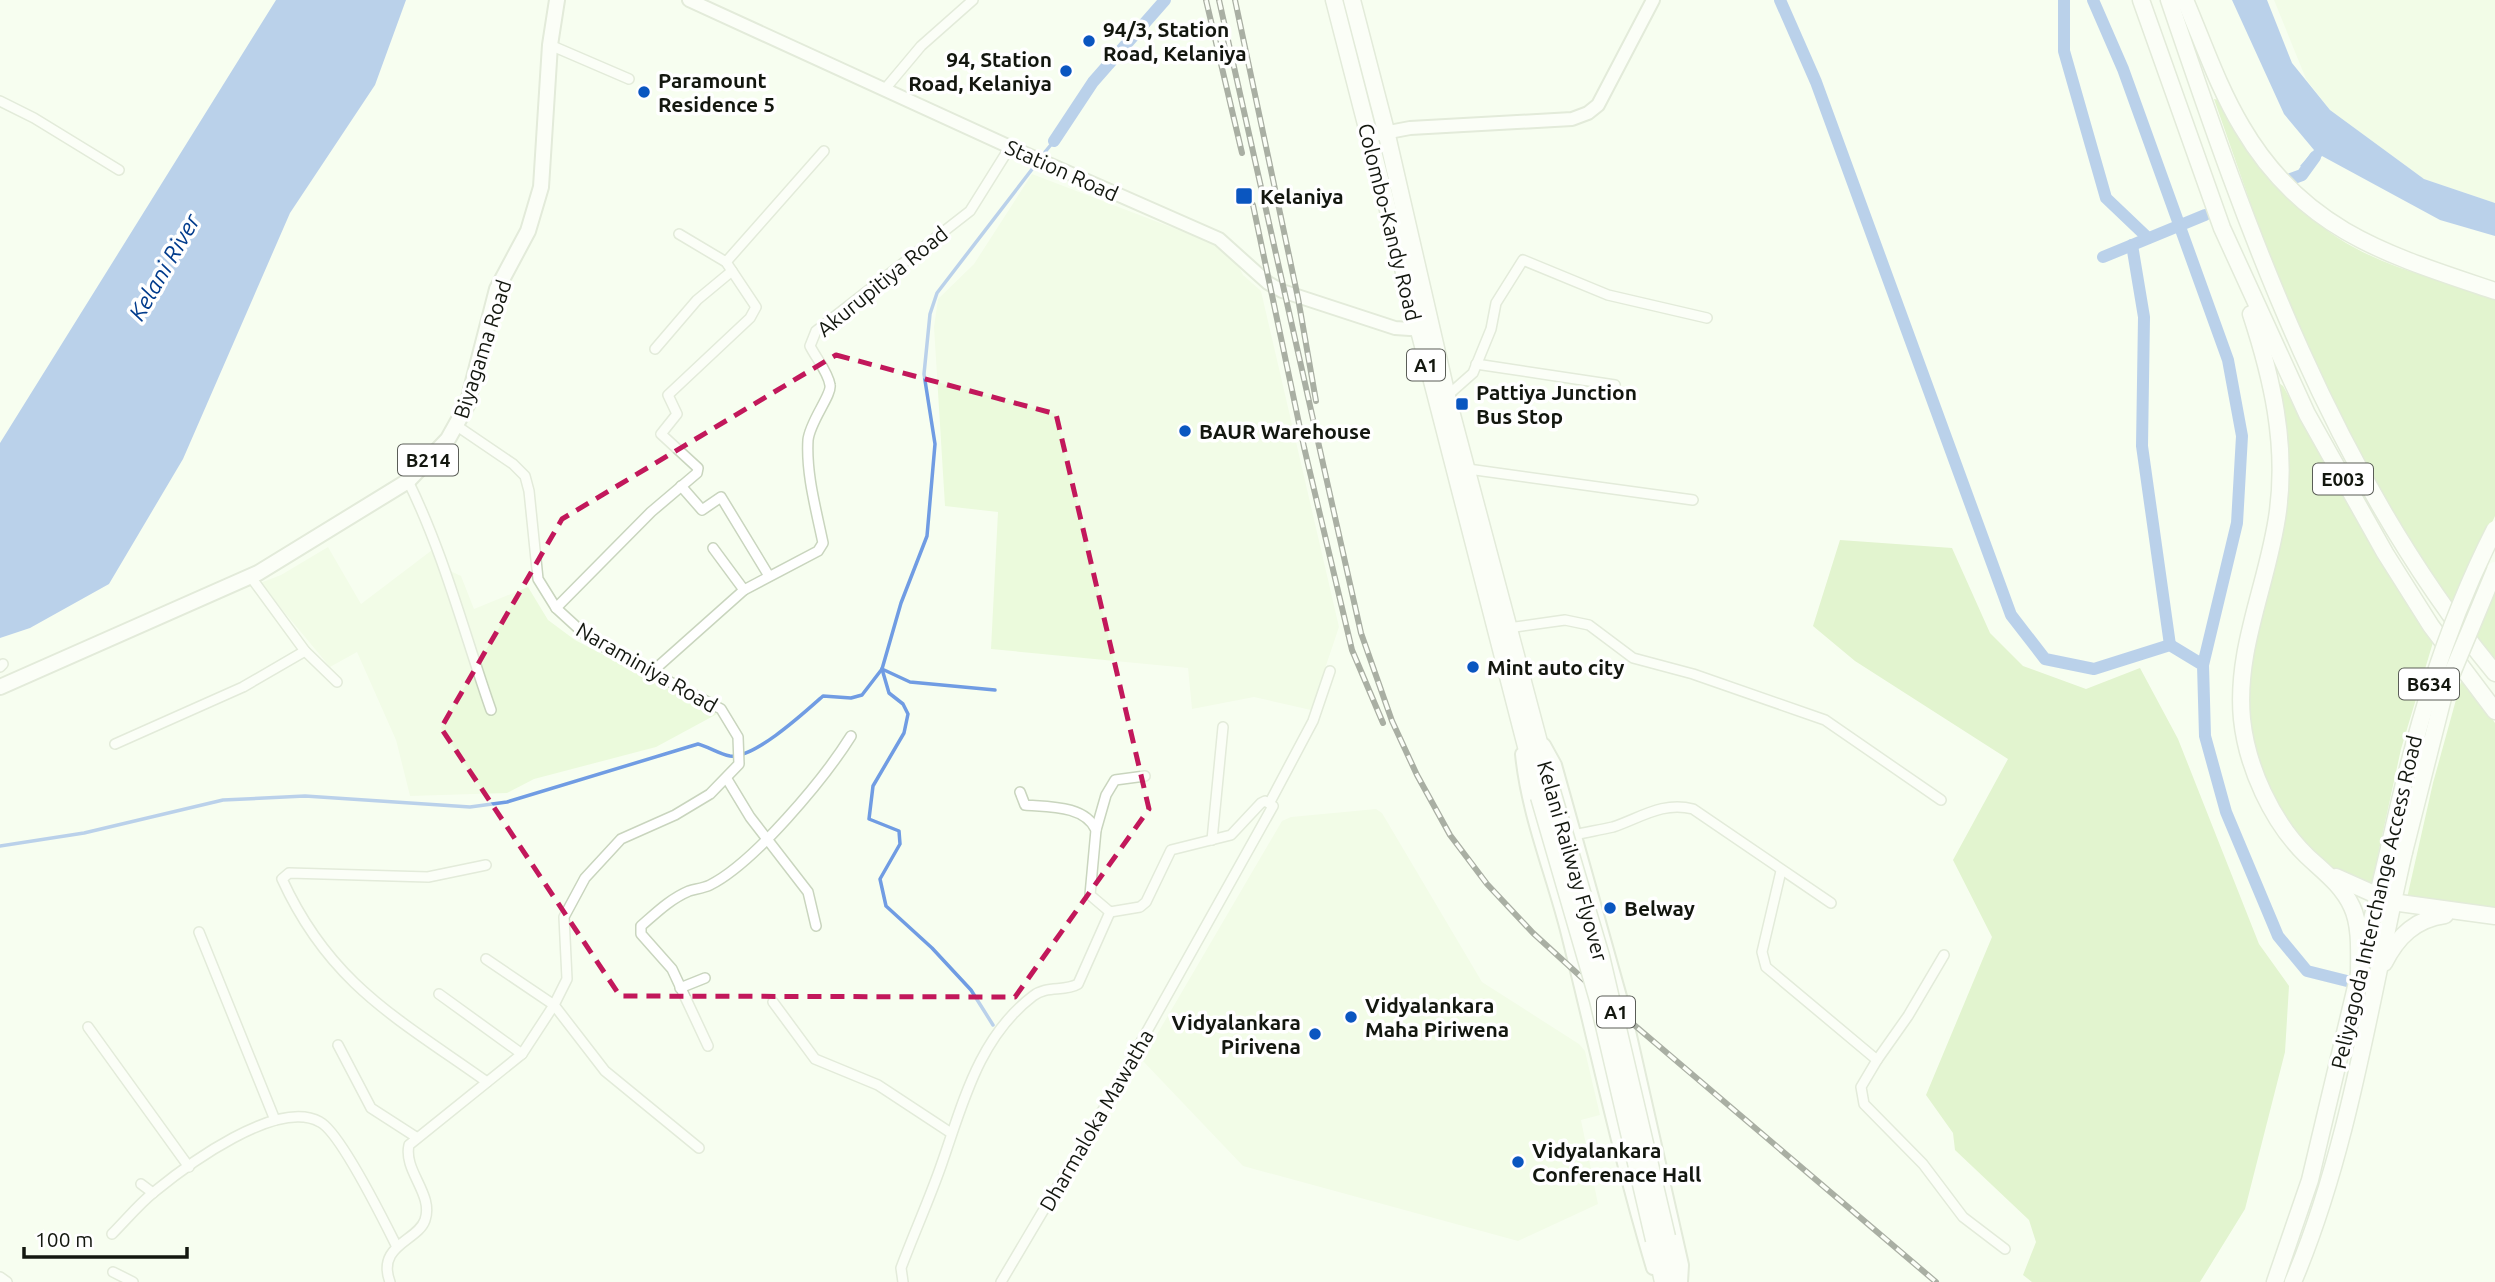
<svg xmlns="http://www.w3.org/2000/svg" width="2495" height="1282" font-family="Ubuntu,sans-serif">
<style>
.built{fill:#ebfadc}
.green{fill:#c7e8a6}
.water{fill:#709ce3}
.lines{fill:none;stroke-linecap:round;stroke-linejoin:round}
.stream{stroke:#709ce3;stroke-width:3.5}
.canal{stroke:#709ce3;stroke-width:12}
.street-casing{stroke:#c9d5be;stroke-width:12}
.secondary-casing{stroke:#c9d5be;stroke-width:16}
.primary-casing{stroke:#c9d5be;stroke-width:18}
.highway-casing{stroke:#c9d5be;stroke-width:19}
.street{stroke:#fff;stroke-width:9}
.secondary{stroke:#fff;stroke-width:12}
.primary{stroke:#fff;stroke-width:14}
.highway{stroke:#fff;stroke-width:16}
.rail-casing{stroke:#4b5046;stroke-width:6}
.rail{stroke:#fff;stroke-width:3.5;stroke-dasharray:10;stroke-linecap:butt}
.highway-bridge-casing{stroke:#c9d5be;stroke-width:19;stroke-linecap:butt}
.highway-bridge{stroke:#fff;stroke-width:16}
.marked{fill:none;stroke:#c2185b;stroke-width:5;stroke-dasharray:14 9;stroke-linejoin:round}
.poi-dot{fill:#0a56c0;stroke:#fff;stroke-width:2.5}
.labels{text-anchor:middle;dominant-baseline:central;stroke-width:7;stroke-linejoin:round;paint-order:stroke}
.shield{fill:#fff;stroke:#5a5d57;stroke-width:2}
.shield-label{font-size:19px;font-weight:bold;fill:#13170f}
.poi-label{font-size:21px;font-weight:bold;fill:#13170f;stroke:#fff;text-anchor:start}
.street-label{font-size:21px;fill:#13170f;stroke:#fff}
.water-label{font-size:23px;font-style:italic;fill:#013b8c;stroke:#fff}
</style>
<rect width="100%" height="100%" fill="#f7fef0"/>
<g class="built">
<path d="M2274,0H2495V203L2424,179L2330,110L2306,79Z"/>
<path d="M1032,174L1218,245L1234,257L1243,275L1261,291L1339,627L1311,710L1254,697L1192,709L1188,668L991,649L998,512L945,506L934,327L938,299L974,264Z"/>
<path d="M440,544L448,570L461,576L474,609L528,587L548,620L575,640L717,714L656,747L534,779L507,793L410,796L396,740L357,652L330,667L260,583L281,575L328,547L361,604Z"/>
<path d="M1376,809L1382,813L1482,982L1579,1044L1585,1051L1600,1115L1581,1120L1598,1204L1518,1241L1243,1166L1142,1060L1282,821L1291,817Z"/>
</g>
<g class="green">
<path d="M2214,99L2219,100C2247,136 2278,183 2309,215C2357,262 2433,278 2495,297V516L2452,608L2387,508L2289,314Z"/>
<path d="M2279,383L2283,386L2376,553L2434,639L2401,749L2371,887L2341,875L2307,846L2285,818L2256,756L2251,730L2248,686L2287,449L2285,412Z"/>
<path d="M1840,540L1952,548L1990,633L2023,666L2086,689L2140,668L2178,739L2259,944L2289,986L2285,1052L2245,1209L2200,1282H2032L2023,1275L2036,1242L2029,1220L1955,1150L1953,1133L1926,1095L1992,937L1953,860L2008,759L1855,661L1813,626Z"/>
<path d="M2495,592V663L2475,638Z"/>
<path d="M2462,678L2495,723V911L2407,898L2433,783Z"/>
</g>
<g class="water">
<path d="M276,0H406L375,85L290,213L183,459L109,584L30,628L0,638V443Z"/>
<path d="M2232,0H2267L2292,63L2330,110L2424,179L2495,203V236L2440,220L2322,156L2310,172L2300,166L2314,150L2284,114Z"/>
</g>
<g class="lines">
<g class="stream">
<path d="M1045,152L1054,141"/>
<path d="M882,669L889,693L903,704L908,714L904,733L873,786L869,819L899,831L900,844L880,879L886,906L932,948L971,990L993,1025"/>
<path d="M882,669L910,682L995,690"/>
<path d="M0,846L84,833L223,800L305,796L470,807L507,802L698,744C709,747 719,754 730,756C754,759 805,712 823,696L851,698L862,695L882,669L901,603L927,536L935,444L924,374L930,314L937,293L1033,168"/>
</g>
<g class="canal">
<path d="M1780,0L1816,82L2011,615L2045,659L2094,669L2170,645L2203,665L2205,736L2226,812L2278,936L2307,971L2347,981"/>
<path d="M2064,0V51L2106,198L2148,238"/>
<path d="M2093,0L2123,69L2228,360L2242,436L2237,523L2203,665"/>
<path d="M1054,141L1093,82L1165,0"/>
<path d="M2291,179L2302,175L2315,157"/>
<path d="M2132,245L2144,317L2142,446L2170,645"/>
<path d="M2103,257L2205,215"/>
</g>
<g class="street-casing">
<g id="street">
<path d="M550,45L629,79"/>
<path d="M885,89L921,46L973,0"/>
<path d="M0,101L34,118L119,170"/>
<path d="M726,262L824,151"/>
<path d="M655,349L697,300L732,271"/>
<path d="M1476,364L1615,385"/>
<path d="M1447,396L1473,373L1491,329L1496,303L1523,260L1608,295L1707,318"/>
<path d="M1468,469L1693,500"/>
<path d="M408,481C444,554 464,633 491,710"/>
<path d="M681,486L702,510L721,497L769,576"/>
<path d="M713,548L744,590"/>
<path d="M250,576L305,651L337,682"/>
<path d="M556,608L651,512L697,473L698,468L661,434L677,414L668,395L750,318L756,307L726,262L679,234"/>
<path d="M1508,628L1565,620L1589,625L1633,658L1693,674L1825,720L1941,800"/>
<path d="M0,667L3,664"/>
<path d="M653,671L744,590L818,551L823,543C816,509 806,474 808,440C810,421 832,395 830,385C828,372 816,358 810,346L816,331L970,211L1010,147"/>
<path d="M115,744L243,687L305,651"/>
<path d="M727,779L750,817L808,892L816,926"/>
<path d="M1020,792L1025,805C1048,807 1085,805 1096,830L1090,895L1110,912"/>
<path d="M1270,802L1313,721L1330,671"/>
<path d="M1096,830L1106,795L1115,780L1145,776"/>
<path d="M1574,835C1587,832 1600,830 1613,827C1640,818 1663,801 1693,809L1831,903"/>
<path d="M1212,840L1223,727"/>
<path d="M486,865L428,877L289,873L282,879C330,984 397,1018 487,1082"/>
<path d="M1781,871L1762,952L1766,967L1877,1060L1861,1087L1864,1104L1923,1164L1963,1217L2005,1249"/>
<path d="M199,932L275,1120"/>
<path d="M486,959L554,1005L605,1071L699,1148"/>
<path d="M680,988L705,978"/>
<path d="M439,994L522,1054"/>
<path d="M773,1002L815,1059L878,1085L951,1133"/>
<path d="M88,1027L189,1167"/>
<path d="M338,1045L371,1108L416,1137"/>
<path d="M708,1046L672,969L641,934V926C656,913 670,899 689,891C696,889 704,888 710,885C754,863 824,779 851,736"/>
<path d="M1877,1060L1908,1016L1944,955"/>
<path d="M141,1184L153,1193"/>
<path d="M112,1234C126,1220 139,1204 154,1192C187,1165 277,1098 320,1122C340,1132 384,1221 396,1245"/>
<path d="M113,1272L133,1282"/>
<path d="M0,1277L7,1282"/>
<path d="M390,1282C376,1245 418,1241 425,1220C434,1194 403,1171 409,1145L522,1054L554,1005L567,979L564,917L585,878L621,839L675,815L710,794L739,764L738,737L721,709L591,640L556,608L538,579L529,491L525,476L513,464L457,426"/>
<path d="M903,1282L901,1268C914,1233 930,1198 942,1163C963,1103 979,1037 1033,996C1047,985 1064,992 1078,984L1110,912"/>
<path d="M1001,1282L1104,1108L1273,806L1265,801L1261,803L1231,835L1171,850L1146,902L1140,907L1110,912"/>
</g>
</g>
<g class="secondary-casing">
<g id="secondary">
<path d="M689,0L1010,147L1219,239L1268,283L1282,291L1395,328L1425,330"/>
<path d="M1368,136L1410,128L1572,119L1588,113L1598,105L1653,0"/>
<path d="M1544,745L1555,765L1626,1018L1682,1265L1681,1282"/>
<path d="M1522,754C1528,815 1553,874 1568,934C1596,1046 1620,1158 1653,1268"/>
</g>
</g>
<g class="primary-casing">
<path id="primary" d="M0,687L258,573L408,481L448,439L467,405L497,289L528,231L541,187L550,45L557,0"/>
</g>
<g class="highway-casing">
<g id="highway">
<path d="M1334,0L1539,797"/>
<path d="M1352,0L1386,131L1447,396L1552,791"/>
<path d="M2141,0L2222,228L2307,414L2385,553L2431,626L2495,711"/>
<path d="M2169,0C2249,236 2334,478 2495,673"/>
<path d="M2185,0C2203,42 2218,87 2242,127C2303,231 2388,255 2495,291"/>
<path d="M2251,314C2272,378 2287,443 2278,511C2269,581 2235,648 2242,719C2247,767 2272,822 2307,856C2324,872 2342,885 2352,907C2361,926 2359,954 2359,975"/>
<path d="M2336,877L2392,902L2495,916"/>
<path d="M2384,963C2397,937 2415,919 2445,915"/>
<path d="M1667,1237L1677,1282"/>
<path d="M1654,1240L1663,1282"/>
<path d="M2275,1282L2310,1180L2389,848"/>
<path d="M2293,1282C2350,1148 2371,994 2404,852"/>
</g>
</g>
<use href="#street" class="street"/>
<use href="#secondary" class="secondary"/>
<use href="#primary" class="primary"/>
<use href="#highway" class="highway"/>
<g class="rail-casing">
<g id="rail">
<path d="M1206,0L1242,153"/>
<path d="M1219,0L1361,633L1392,721L1417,775L1450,835L1487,884L1533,933L1626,1018L1936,1282"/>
<path d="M1235,0L1298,298L1316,401"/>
<path d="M1253,205L1304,447L1352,650L1383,723"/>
</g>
</g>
<use href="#rail" class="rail"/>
<g class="highway-bridge-casing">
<g id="highway-bridge">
<path d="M1552,791L1601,956L1667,1237"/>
<path d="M1539,797L1598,1000L1654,1240"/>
<path d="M2389,848C2414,735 2442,633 2495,529"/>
<path d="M2404,852L2445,690L2495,570"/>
</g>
</g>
<use href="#highway-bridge" class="highway-bridge"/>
</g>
<path d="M0 0H2495V1282H0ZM836,355L1056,414L1149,809L1015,997L620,996L441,728L562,519Z" fill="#f7fef0" fill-opacity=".55" fill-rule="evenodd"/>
<path class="marked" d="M836,355L1056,414L1149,809L1015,997L620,996L441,728L562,519Z"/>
<g class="poi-dot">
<circle cx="1089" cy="41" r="7"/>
<circle cx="1066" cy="71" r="7"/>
<circle cx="644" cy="92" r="7"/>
<rect x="1235" y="187" width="18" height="18" rx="3.5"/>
<rect x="1455" y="397" width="14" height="14" rx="3.5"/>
<circle cx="1185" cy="431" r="7"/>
<circle cx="1473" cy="667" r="7"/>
<circle cx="1610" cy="908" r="7"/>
<circle cx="1351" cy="1017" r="7"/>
<circle cx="1315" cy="1034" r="7"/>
<circle cx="1518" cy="1162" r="7"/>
</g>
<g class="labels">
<g class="shield">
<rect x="1407" y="349.5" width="38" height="31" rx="5"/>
<rect x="398" y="444.5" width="60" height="31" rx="5"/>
<rect x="2313" y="463.5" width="60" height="31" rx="5"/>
<rect x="2399" y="668.5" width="60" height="31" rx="5"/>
<rect x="1597" y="996.5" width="38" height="31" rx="5"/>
</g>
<g class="shield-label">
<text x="1426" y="365">A1</text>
<text x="428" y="460">B214</text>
<text x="2343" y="479">E003</text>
<text x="2429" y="684">B634</text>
<text x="1616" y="1012">A1</text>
</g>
<g class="poi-label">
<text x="1103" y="29">94/3, Station<tspan x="1103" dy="24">Road, Kelaniya</tspan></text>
<text x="1052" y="59" text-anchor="end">94, Station<tspan x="1052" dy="24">Road, Kelaniya</tspan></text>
<text x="658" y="80">Paramount<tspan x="658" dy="24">Residence 5</tspan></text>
<text x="1260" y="196">Kelaniya</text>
<text x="1476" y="392">Pattiya Junction<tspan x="1476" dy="24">Bus Stop</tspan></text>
<text x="1199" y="431">BAUR Warehouse</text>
<text x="1487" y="667">Mint auto city</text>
<text x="1624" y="908">Belway</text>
<text x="1365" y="1005">Vidyalankara<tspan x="1365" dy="24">Maha Piriwena</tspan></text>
<text x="1301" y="1022" text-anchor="end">Vidyalankara<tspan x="1301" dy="24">Pirivena</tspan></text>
<text x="1532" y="1150">Vidyalankara<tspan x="1532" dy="24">Conferenace Hall</tspan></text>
</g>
<g class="street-label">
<text transform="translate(1062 170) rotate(24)">Station Road</text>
<text transform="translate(1390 222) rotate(76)">Colombo-Kandy Road</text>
<text transform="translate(882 281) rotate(-39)">Akurupitiya Road</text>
<text transform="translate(482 349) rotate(-72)">Biyagama Road</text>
<text transform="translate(647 667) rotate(30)">Naraminiya Road</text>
<text transform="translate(1573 861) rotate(74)">Kelani Railway Flyover</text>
<text transform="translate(2376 902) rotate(-77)">Peliyagoda Interchange Access Road</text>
<text transform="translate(1096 1120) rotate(-60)">Dharmaloka Mawatha</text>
</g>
<g class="water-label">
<text transform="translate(164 267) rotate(-60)">Kelani River</text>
</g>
</g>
<path d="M24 1247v10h163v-10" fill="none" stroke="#13170f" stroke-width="3.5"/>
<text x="35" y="1247" font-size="21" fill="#13170f" stroke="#ffffff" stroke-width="5" paint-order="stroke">100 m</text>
</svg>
